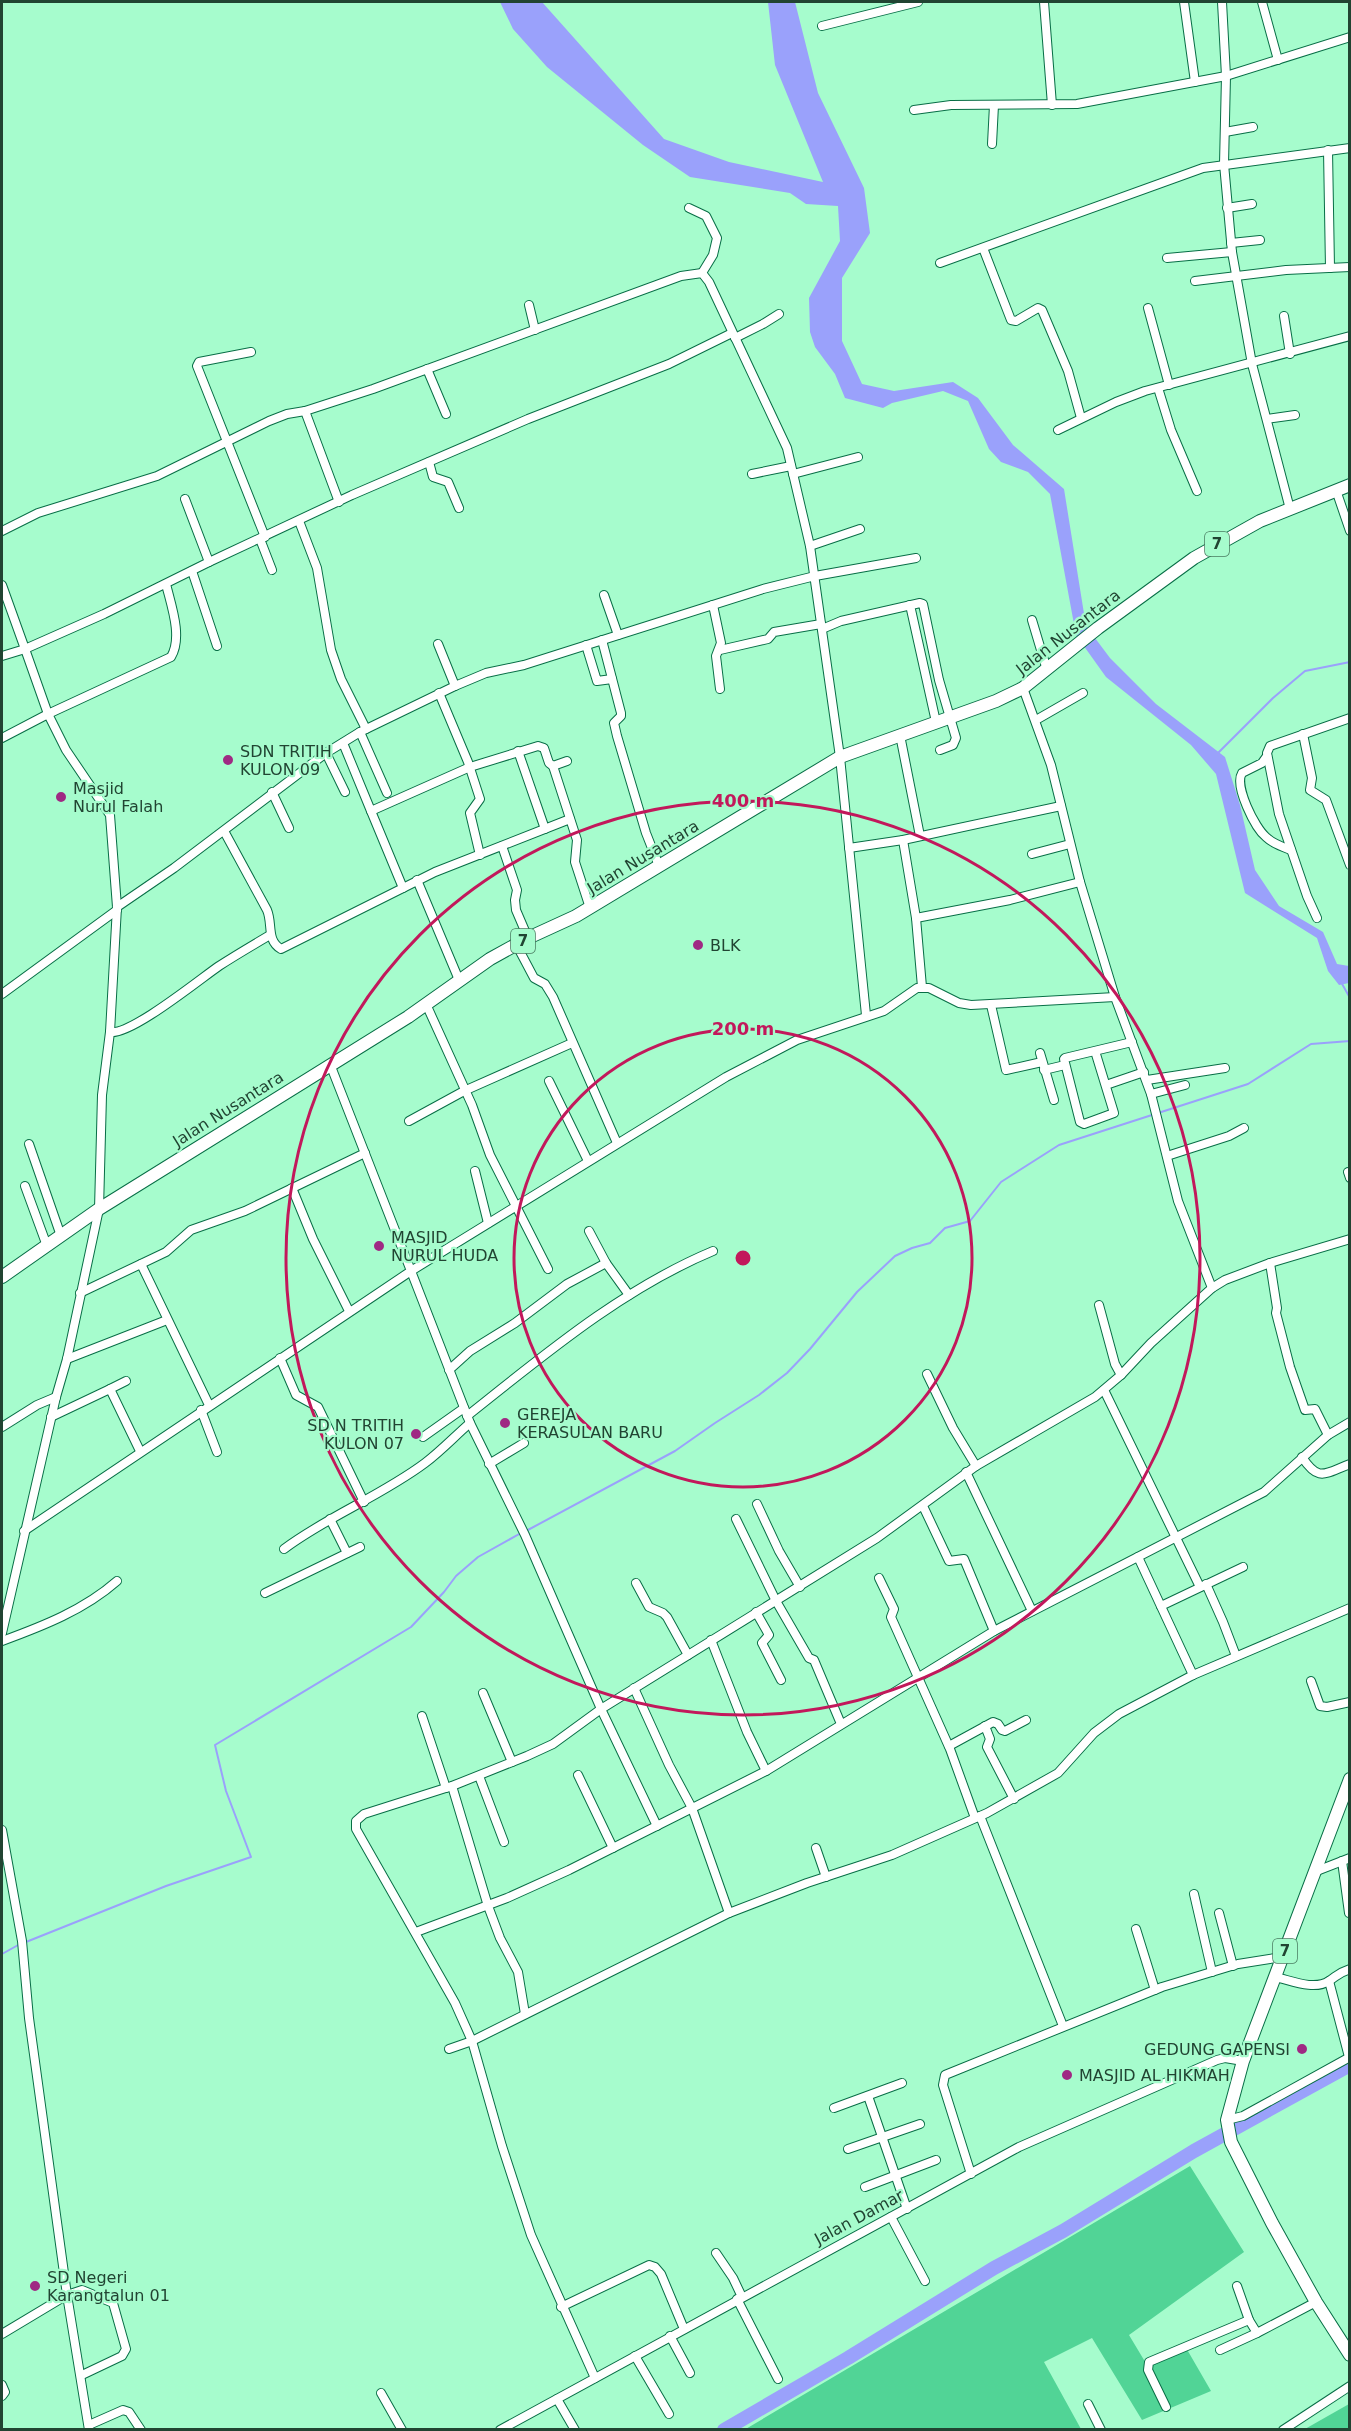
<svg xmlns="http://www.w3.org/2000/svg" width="1351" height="2431" font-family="'DejaVu Sans',sans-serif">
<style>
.green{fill:#51d496}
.water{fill:#9aa1fb}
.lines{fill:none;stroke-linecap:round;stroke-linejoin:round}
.stream{stroke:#9aa1fb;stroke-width:2}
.river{stroke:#9aa1fb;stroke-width:14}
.minor-casing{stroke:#086e46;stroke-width:10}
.highway-casing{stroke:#086e46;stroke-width:14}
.minor{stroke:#fff;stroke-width:8}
.highway{stroke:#fff;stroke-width:12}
.ring{fill:none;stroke:#c2185b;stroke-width:3}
.poi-dot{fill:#9f2983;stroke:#a6fccd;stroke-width:2}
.labels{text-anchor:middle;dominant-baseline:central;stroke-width:4.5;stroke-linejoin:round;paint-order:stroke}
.shield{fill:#a6fccd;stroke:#497b60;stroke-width:1.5}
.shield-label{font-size:15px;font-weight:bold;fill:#214432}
.street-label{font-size:16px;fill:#214432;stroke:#a6fccd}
.poi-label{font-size:16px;fill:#214432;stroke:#a6fccd;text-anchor:start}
.centre{fill:#c2185b;stroke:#a6fccd;stroke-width:3}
.ring-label{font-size:18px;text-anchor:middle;font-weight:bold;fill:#c2185b;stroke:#a6fccd;stroke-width:4.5;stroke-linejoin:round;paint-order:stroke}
</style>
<rect width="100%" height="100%" fill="#a6fccd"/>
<g class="green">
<path d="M1190,2166L1244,2252L1129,2335L1147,2365L1185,2346L1211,2391L1142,2420L1092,2338L1044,2362L1081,2429L744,2430Z"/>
<path d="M1349,2404V2429H1305Z"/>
</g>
<path class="water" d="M500,2H542L664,139L729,162L823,182L775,65L768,2H795L818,93L864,188L870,233L842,278V341L862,384L894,391L953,382L978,398L1013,445L1064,489L1086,626L1110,658L1156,704L1225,757L1240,805L1255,870L1279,906L1323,932L1337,964L1349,966V983L1339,985L1328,971L1317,938L1245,893L1216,774L1191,745L1106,677L1076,635L1050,494L1028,472L1001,462L989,449L968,401L943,391L892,403L883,408L845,398L835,374L815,347L810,332L809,298L840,241L838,206L806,204L790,193L690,177L643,145L547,67L513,29Z"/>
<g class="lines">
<g class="stream">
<path d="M1218,753L1273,698L1305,671L1350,662"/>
<path d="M1341,982L1350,998"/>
<path d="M526,1531L675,1451L715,1423L759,1395L787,1373L810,1349L857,1292L895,1256L912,1248L930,1243L945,1228L970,1221L1001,1182L1059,1145L1248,1084L1311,1044L1350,1041"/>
<path d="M26,1942L166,1886L251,1857L226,1791L215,1745L411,1627L444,1592L456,1576L478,1557L521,1533"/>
<path d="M2,1954L20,1944"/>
</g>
<path class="river" d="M724,2430L848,2358L994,2268L1063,2231L1194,2151L1350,2065"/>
<g class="minor-casing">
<g id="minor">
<path d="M1044,2L1052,105"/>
<path d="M1184,2L1195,82"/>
<path d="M1222,2L1226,76L1224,164L1232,252L1252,364L1290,509"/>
<path d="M1262,2L1278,60"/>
<path d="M822,26L918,2"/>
<path d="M914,110L951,105L1077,104L1226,76L1350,37"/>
<path d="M1225,132L1253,127"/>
<path d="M992,144L994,105"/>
<path d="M1328,150L1330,268"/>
<path d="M689,208L706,216L717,238L713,255L702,273"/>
<path d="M1227,208L1252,204"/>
<path d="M1231,243L1260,240"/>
<path d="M983,248L1011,320L1016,321L1038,308L1042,310L1068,371L1081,418"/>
<path d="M1167,258L1232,252"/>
<path d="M940,263L1203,168L1350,148"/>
<path d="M1195,281L1286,270L1350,267"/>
<path d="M529,305L535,330"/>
<path d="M1148,308L1169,385"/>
<path d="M1284,316L1290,354"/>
<path d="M735,338L763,324L779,314"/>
<path d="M251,352L199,362L197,366L265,537"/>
<path d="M427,369L446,414"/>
<path d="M1158,388L1171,430L1197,491"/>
<path d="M1267,419L1295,415"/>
<path d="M1058,430L1116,402L1145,391L1350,336"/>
<path d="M429,462L433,477L448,482L459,508"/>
<path d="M752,474L791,466"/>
<path d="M793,474L858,457"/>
<path d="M1336,490L1350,531"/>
<path d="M185,499L209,562"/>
<path d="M339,502L305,411L373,389L681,276L702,273L709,282L787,448L810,546L840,757L866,1015"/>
<path d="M299,521L317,568L331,650L341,679L366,729"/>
<path d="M2,531L38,513L157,476L269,421L287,414L305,411"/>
<path d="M260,539L272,570"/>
<path d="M810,546L860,529"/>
<path d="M192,571L217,646"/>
<path d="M166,584C171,605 183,637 171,657L48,714L25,649L104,614L209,562L352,495L528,419L669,364L732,333"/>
<path d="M2,585L25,649L2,656"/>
<path d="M604,595L618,635"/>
<path d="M713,605L721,643L716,656L720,689"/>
<path d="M910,605L936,722"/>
<path d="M1032,620L1047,670"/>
<path d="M822,629L841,621L920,603L923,604L939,680L956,738L953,745L940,750"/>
<path d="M602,640L621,713V716L614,723L617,736L646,833L659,866"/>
<path d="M438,644L455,686"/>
<path d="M586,645L597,681L612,679"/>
<path d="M720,650L768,639L774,632L821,624"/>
<path d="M1023,688L1051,765L1080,882L1115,997L1151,1094L1178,1201L1212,1288"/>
<path d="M439,693L468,762L480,799L470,813L480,855"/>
<path d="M1036,720L1083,693"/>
<path d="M360,732L387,793"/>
<path d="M1303,734L1312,778L1310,790L1326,800L1350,865"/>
<path d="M900,735L920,836"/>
<path d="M2,738L48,714L66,750L110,815L117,907L110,1032L102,1095L99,1209L67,1359L56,1397L2,1633"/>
<path d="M343,743L371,811L470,767L538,746L544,748L549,763L553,766L567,761"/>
<path d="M518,751L545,829"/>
<path d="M326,753L345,792"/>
<path d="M1267,756L1262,763L1242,773C1234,786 1255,828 1266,837C1273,844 1283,847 1291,850"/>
<path d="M553,766L577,840L575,862L590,908"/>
<path d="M272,792L289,828"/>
<path d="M371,811L403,888"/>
<path d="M224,831L267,910C273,924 266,940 281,949L435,872L570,819"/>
<path d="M903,840L916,918L922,987"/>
<path d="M502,846L517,890L515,900L516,910L528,938"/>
<path d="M849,848L903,840L1061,806"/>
<path d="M1032,854L1070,844"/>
<path d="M417,880L459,980"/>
<path d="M117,907L174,868L326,753L360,732L455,686L486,673L524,665L763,589L815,576L916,558"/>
<path d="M916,918L1010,900L1080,882"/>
<path d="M1317,918L1307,896L1279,814L1267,753L1270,746L1350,718"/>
<path d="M516,944L534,978L545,984L553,997L617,1143"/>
<path d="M2,994L117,910"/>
<path d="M426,1004L472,1105L490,1155L548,1269"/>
<path d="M991,1005L1006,1070L1042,1062"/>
<path d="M110,1032C130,1036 200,979 219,966C236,955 253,945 270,935"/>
<path d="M1095,1051L1114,1113L1084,1124L1080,1122L1064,1059L1065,1058L1132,1042"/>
<path d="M1040,1053L1054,1100"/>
<path d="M1044,1070L1065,1065"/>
<path d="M1147,1080L1225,1068"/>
<path d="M549,1081L588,1161"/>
<path d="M1106,1085L1144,1072"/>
<path d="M1151,1094L1185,1085"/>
<path d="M409,1121L464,1091L572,1043"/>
<path d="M29,1144L61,1236"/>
<path d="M1167,1156L1229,1136L1244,1128"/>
<path d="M475,1171L488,1223"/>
<path d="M1348,1172L1350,1178"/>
<path d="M25,1186L47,1246"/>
<path d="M292,1188L313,1239L349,1311"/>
<path d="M589,1231L606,1263L629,1295"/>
<path d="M1270,1263L1277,1308L1276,1313L1290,1367L1305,1410L1315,1409L1328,1435"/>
<path d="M141,1264L209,1405"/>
<path d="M80,1293L166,1252L191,1230L245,1211L365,1153"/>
<path d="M1099,1305L1115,1364L1121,1375"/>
<path d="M280,1358L296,1395L318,1407L364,1502"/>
<path d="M67,1359L167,1320"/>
<path d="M449,1370L470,1351L515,1323L567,1284L606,1263"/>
<path d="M927,1374L953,1428L976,1466"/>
<path d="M126,1381L110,1389L140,1451"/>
<path d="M1104,1390L1200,1587"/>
<path d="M201,1410L217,1452"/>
<path d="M467,1416C544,1355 622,1289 713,1251"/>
<path d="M51,1417L110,1389"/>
<path d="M2,1427L37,1405L56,1397"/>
<path d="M423,1437L464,1408"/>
<path d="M1302,1457C1319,1483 1325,1473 1350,1464"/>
<path d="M489,1464L524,1443"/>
<path d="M966,1472L1032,1611"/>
<path d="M757,1504L779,1551L800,1587"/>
<path d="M923,1506L949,1561L964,1559L994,1631"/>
<path d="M330,1519L347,1553"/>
<path d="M736,1519L776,1601L809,1658L814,1660L841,1724"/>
<path d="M24,1531L411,1271L330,1064"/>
<path d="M284,1549C328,1516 381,1496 425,1463C441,1451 455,1436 470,1423"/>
<path d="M1138,1557L1193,1675"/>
<path d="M879,1578L894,1609L891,1617L950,1749L975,1818"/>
<path d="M636,1583L649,1607L663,1613L667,1617L688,1655"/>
<path d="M1206,1584L1223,1622L1236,1656"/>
<path d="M265,1593L360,1547"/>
<path d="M1161,1606L1243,1567"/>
<path d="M756,1612L769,1635L762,1643L781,1680"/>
<path d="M711,1640L747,1732L766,1771"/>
<path d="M2,1641C43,1626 84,1610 117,1581"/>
<path d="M1311,1681L1320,1706L1327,1707L1350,1702"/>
<path d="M634,1688L669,1765L692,1808L729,1913"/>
<path d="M483,1693L512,1762"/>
<path d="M422,1716L446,1788"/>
<path d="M985,1726L990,1739L987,1747L1014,1799"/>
<path d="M949,1746L993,1722L998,1724L1002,1730L1005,1731L1026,1720"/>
<path d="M578,1775L613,1848"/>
<path d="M479,1776L504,1842"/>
<path d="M452,1786L488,1906L500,1938L518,1972L525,2014"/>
<path d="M980,1816L1063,2026"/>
<path d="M657,1826L601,1709L877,1538L976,1466L1095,1397L1121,1375L1151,1343L1212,1288L1225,1280L1270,1263L1350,1239"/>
<path d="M2,1830L22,1941L29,2018L67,2295L82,2290L113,2303L126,2349L122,2356L82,2375"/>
<path d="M816,1848L826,1877"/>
<path d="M1342,1861L1349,1913"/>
<path d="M1314,1872L1350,1858"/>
<path d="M1194,1894L1212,1972"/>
<path d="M1219,1913L1233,1966"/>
<path d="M1136,1929L1155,1990"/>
<path d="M416,1932L507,1898L569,1870L766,1771L994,1631L1264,1492L1328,1435L1350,1422"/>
<path d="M1275,1977C1290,1980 1314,1991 1329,1981C1338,1975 1338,1973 1350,1969"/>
<path d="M1329,1981L1349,2057"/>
<path d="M449,2049L472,2041L729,1913L807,1883L892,1855L987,1813L1058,1773L1094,1733L1119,1714L1193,1675L1350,1608"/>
<path d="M868,2096L907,2209"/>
<path d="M834,2108L902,2083"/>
<path d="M1227,2120L1243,2116L1350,2057"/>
<path d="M848,2149L920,2124"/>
<path d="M971,2174L943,2085L945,2075L1162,1987L1238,1964L1282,1957"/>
<path d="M865,2187L936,2160"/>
<path d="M891,2217L925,2281"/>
<path d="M716,2253L733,2278L742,2297"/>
<path d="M1237,2286L1249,2320L1257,2333L1316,2302"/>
<path d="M737,2299L778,2379"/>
<path d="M561,2307L649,2265L655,2267L661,2274L684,2329"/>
<path d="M2,2334L67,2295L89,2430"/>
<path d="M670,2336L690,2373"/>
<path d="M1220,2350L1257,2333"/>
<path d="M635,2356L669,2414"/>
<path d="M595,2378L531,2235L502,2146L472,2041L455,2003L356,1829V1821L364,1814L452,1786L527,1756L553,1744L601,1709L525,1535L470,1423L411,1271L726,1077L797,1040L884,1011L917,988H929L959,1003L971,1005L1115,997"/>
<path d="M2,2385L5,2392L2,2396"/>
<path d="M381,2393L402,2430"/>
<path d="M557,2399L575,2430"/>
<path d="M1088,2404L1101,2430"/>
<path d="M1166,2407L1148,2370L1149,2362L1249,2320"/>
<path d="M89,2425L123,2410L129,2412L141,2430"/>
<path d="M500,2430L1019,2147L1217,2060L1225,2058L1243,2061"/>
<path d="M1283,2430L1350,2386"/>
</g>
</g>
<g class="highway-casing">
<g id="highway">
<path d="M2,1277L99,1209L408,1017L490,959L528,938L576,916L840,757L996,701L1023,688L1098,628L1194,558L1260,521L1350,485"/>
<path d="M1350,1779L1243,2061L1227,2120L1231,2142L1272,2223L1316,2302L1350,2355"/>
</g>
</g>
<use href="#minor" class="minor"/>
<use href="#highway" class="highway"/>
</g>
<g class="ring">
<circle cx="743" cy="1258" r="229"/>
<circle cx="743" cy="1258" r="457"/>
</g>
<g class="poi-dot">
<circle cx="228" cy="760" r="6"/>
<circle cx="61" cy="797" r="6"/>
<circle cx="698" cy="945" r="6"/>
<circle cx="379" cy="1246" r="6"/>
<circle cx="505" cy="1423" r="6"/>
<circle cx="416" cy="1434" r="6"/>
<circle cx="1302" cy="2049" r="6"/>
<circle cx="1067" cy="2075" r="6"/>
<circle cx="35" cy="2286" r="6"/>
</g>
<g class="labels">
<g class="shield">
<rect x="1205" y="532" width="24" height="24" rx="4.5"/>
<rect x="511" y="929" width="24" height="24" rx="4.5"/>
<rect x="1273" y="1939" width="24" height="24" rx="4.5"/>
</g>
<g class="shield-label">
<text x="1217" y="544">7</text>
<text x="523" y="941">7</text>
<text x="1285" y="1951">7</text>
</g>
<g class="street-label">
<text transform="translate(1068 632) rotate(-38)">Jalan Nusantara</text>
<text transform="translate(643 857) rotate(-31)">Jalan Nusantara</text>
<text transform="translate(228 1109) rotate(-32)">Jalan Nusantara</text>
<text transform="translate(859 2217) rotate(-28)">Jalan Damar</text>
</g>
<g class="poi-label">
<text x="240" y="751">SDN TRITIH<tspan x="240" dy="18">KULON 09</tspan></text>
<text x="73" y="788">Masjid<tspan x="73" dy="18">Nurul Falah</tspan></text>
<text x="710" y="945">BLK</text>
<text x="391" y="1237">MASJID<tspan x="391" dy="18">NURUL HUDA</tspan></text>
<text x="517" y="1414">GEREJA<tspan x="517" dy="18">KERASULAN BARU</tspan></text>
<text x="404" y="1425" text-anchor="end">SD N TRITIH<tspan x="404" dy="18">KULON 07</tspan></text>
<text x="1290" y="2049" text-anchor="end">GEDUNG GAPENSI</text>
<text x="1079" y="2075">MASJID AL HIKMAH</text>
<text x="47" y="2277">SD Negeri<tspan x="47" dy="18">Karangtalun 01</tspan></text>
</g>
</g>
<circle cx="743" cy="1258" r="9" class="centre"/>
<g class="ring-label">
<text x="743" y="807">400 m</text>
<text x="743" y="1035">200 m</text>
</g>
<rect width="1351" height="2431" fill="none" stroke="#214432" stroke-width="6"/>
</svg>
